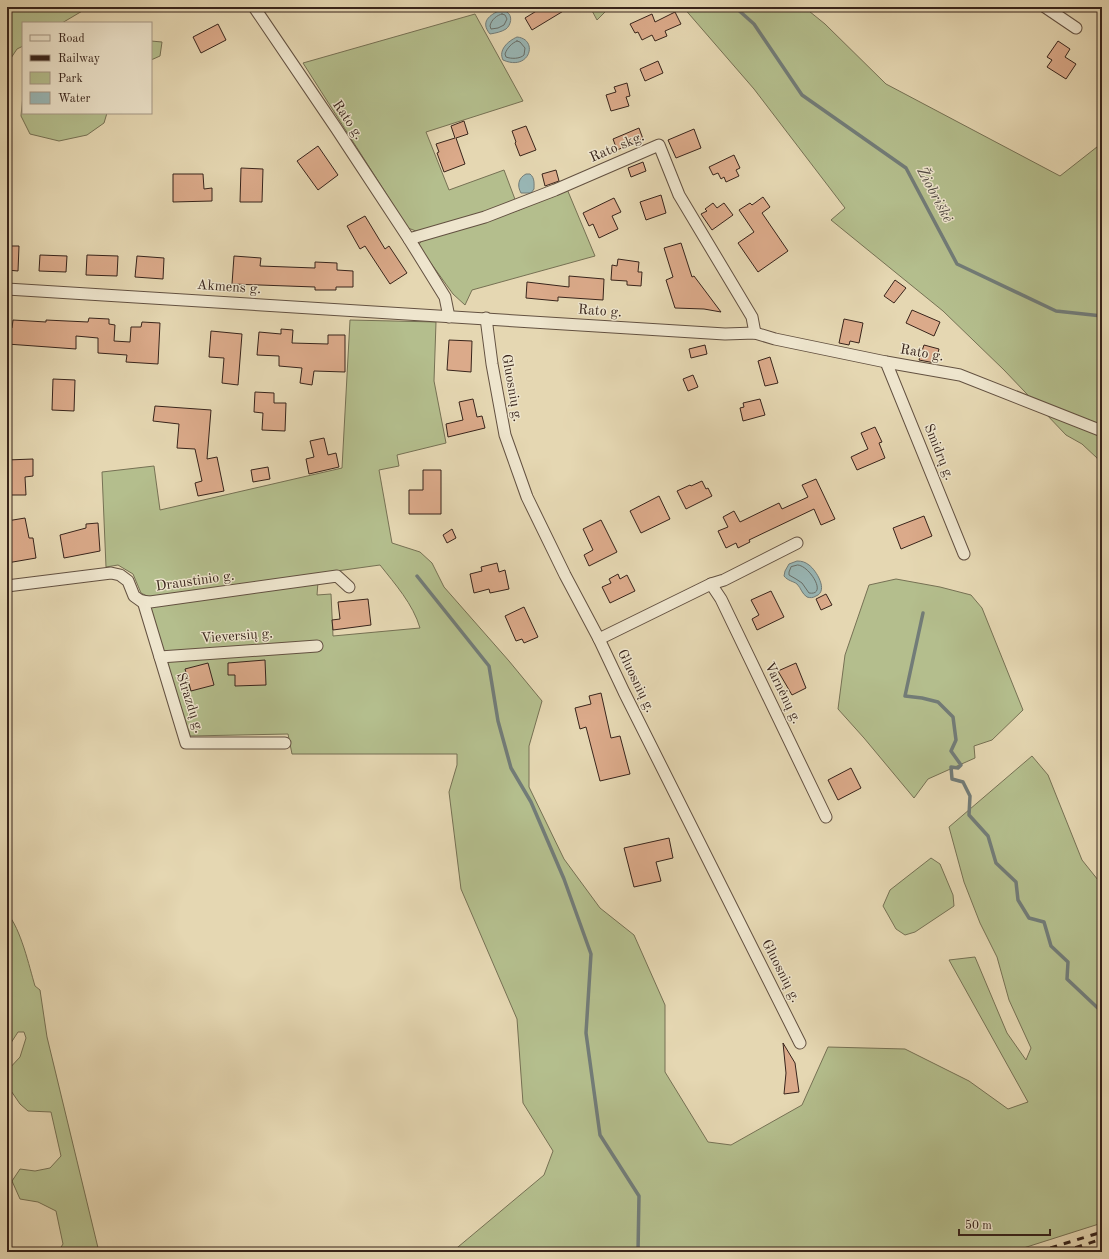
<svg xmlns="http://www.w3.org/2000/svg" width="1109" height="1259" font-family="'Old Standard TT',serif">
<style>
.green{fill:#b4be8d;stroke:#767154}
.water{fill:#99b7b6;stroke:#727c78}
.lines{fill:none;stroke-linecap:round;stroke-linejoin:round}
.shore{stroke:#686e68;stroke-width:1}
.stream{stroke:#727c78;stroke-width:3.5}
.building{fill:#dbaa8a;stroke:#38241b}
.street-casing{stroke:#635141;stroke-width:13}
.street{stroke:#eee5cd;stroke-width:11}
.rail{stroke:#38241b;stroke-width:3;stroke-dasharray:7 7;stroke-linecap:butt}
.labels{text-anchor:middle;dominant-baseline:central;stroke-width:3;stroke-linejoin:round;paint-order:stroke}
.street-label{font-size:14px;fill:#38241b;stroke:#eee5cd}
.water-label{font-size:15px;font-style:italic;fill:#504942;stroke:#eee5cd}
</style>
<rect width="100%" height="100%" fill="#e5d7b2"/>
<filter id="stains"><feTurbulence type="fractalNoise" baseFrequency=".005" numOctaves="4"/><feColorMatrix values="0 0 0 0 .2 0 0 0 0 .09 0 0 0 0 .02 0 0 0 .5 -.17"/></filter>
<radialGradient id="worn" r=".72"><stop offset=".6" stop-color="#630" stop-opacity="0"/><stop offset="1" stop-color="#630" stop-opacity=".3"/></radialGradient>
<g class="green">
<path d="M7,7H89L62,23H23V46L17,49L7,64Z"/>
<path d="M590,7H610L597,20Z"/>
<path d="M683,7H804L825,24L886,84L1060,176L1102,143V467L1097,458L1082,444L1066,435L1004,370L943,311L831,220L845,208L754,89Z"/>
<path d="M475,14L523,101L426,132L449,190L504,170L516,202L423,231H416L408,228L303,63Z"/>
<path d="M151,41L162,42L160,56L151,60Z"/>
<path d="M23,95V113H107L104,123L87,135L59,141L30,134L21,116Z"/>
<path d="M567,189L595,256L472,290L465,305L453,294L420,248L419,244L422,241L519,210Z"/>
<path d="M350,320L436,322L434,381L446,443L397,455L399,466L379,470L392,543L420,552L432,563L444,587L509,661L542,701L529,746V787L564,859L600,908L634,935L665,1005V1072L708,1142L731,1145L802,1105L828,1047L905,1049L969,1081L1008,1109L1028,1102L949,960L975,957L1007,1033L1026,1060L1031,1048L1009,1000L997,957L980,923L964,882L949,827L1032,756L1048,775L1082,860L1102,885V1223L1011,1252H452L544,1175L553,1151L523,1103L517,1019L461,889L449,792L457,765V754H292L288,734L190,736L149,607L318,582L317,595L331,594L333,636L420,628C413,604 395,584 380,565L149,597L141,593L133,574L118,565L106,567L102,472L154,466L160,510L342,468Z"/>
<path d="M896,579L940,587L971,595L982,608L1023,710L992,740L974,746L975,758L928,779L914,798L864,738L838,709L845,655L869,585Z"/>
<path d="M931,858L940,864L953,895L954,906L915,932L905,935L896,929L883,906L890,890Z"/>
<path d="M7,913C21,929 29,966 35,986L40,990L47,1037L99,1252H58L63,1244L56,1211L38,1202L20,1199L12,1181L20,1169L35,1171L50,1168L61,1156L51,1112L28,1111L20,1104L7,1085V1071L20,1057L26,1038L24,1032H18L7,1049Z"/>
</g>
<g class="water">
<path d="M501,10C503,10 506,11 507,12C513,16 511,25 506,29C501,32 496,33 490,34C480,22 489,15 501,10Z"/>
<path d="M517,37C539,39 530,72 503,60C498,50 508,41 517,37Z"/>
<path d="M526,174H530C535,178 534,184 534,189L531,193H521C517,186 518,178 526,174Z"/>
<path d="M797,561C802,561 805,562 809,565C816,570 829,591 816,596C813,598 810,598 807,597C802,594 801,588 797,584C793,581 788,581 784,576L785,571L789,564Z"/>
</g>
<g class="lines">
<g class="shore">
<path d="M502,14L505,15L507,19L504,25L498,28L491,29L490,26C491,20 497,15 502,14Z"/>
<path d="M517,41L520,42L525,48L524,55C520,59 511,59 506,57L505,54C507,48 512,43 517,41Z"/>
<path d="M798,565C810,566 828,596 809,593L802,583L796,579L789,575V572L791,567Z"/>
</g>
<g class="stream">
<path d="M735,7L754,24L802,95L906,168L957,264L1056,311L1102,316"/>
<path d="M417,576L489,666L498,721L511,768L531,802L564,879L591,954L586,1033L600,1135L639,1196L638,1252"/>
<path d="M923,613L905,696L922,698L938,702L953,717L956,740L951,751L961,765L958,768L951,767L952,779L963,782L970,796L969,815L988,836L996,863L1016,882L1018,900L1029,918L1044,922L1051,946L1068,962L1067,979L1102,1012"/>
</g>
</g>
<g class="building">
<path d="M543,7H570L532,30L525,18Z"/>
<path d="M675,12L681,24L665,31L667,36L655,41L652,35L642,40L638,32L635,33L630,24L652,14L655,22Z"/>
<path d="M218,24L226,40L201,53L193,37Z"/>
<path d="M1058,41L1070,49L1065,57L1076,64L1066,79L1047,67L1052,60L1047,57Z"/>
<path d="M658,61L663,73L645,81L640,69Z"/>
<path d="M627,83L630,96L626,97L629,106L611,111L606,95L616,92L614,87Z"/>
<path d="M464,121L468,134L456,138L465,164L444,172L437,153L439,152L436,144L455,138L451,126Z"/>
<path d="M526,126L536,150L520,156L515,143L516,142L512,131Z"/>
<path d="M639,128L643,139L617,150L613,139Z"/>
<path d="M694,129L701,148L676,158L668,140Z"/>
<path d="M318,146L338,175L318,190L297,161Z"/>
<path d="M734,155L740,168L736,170L739,176L726,182L724,177L721,179L718,173L713,175L709,167Z"/>
<path d="M643,162L646,171L631,177L628,168Z"/>
<path d="M241,168L263,169L262,202H240Z"/>
<path d="M556,170L559,181L545,186L542,174Z"/>
<path d="M173,174H203L204,189L212,188V201L173,202Z"/>
<path d="M661,195L666,213L646,220L640,202Z"/>
<path d="M763,197L770,207L762,213L788,251L758,272L738,243L754,232L739,210L750,203L752,205Z"/>
<path d="M614,198L621,212L612,216L618,229L599,238L593,224L589,226L583,213Z"/>
<path d="M713,203L717,208L724,203L733,215L712,230L701,214L707,211L705,209Z"/>
<path d="M365,216L385,249L389,246L407,273L390,284L365,246L360,249L347,226Z"/>
<path d="M681,243L692,277L694,276L721,312L704,309L675,308L666,280L673,277L664,248Z"/>
<path d="M7,246H19L18,271L7,270Z"/>
<path d="M40,255L67,256L66,272L39,271Z"/>
<path d="M87,255L118,256L117,276L86,275Z"/>
<path d="M137,256L164,258L163,279L135,277Z"/>
<path d="M234,256L261,258L260,266L315,268V262L337,263V270L353,271V287H336V290H315V287L232,284Z"/>
<path d="M618,259L639,262L638,272H642L641,286L627,285V281L611,280L612,265L617,266Z"/>
<path d="M569,276L604,279L603,300L558,297V301L526,298L527,282L569,287Z"/>
<path d="M895,280L906,288L894,303L884,296Z"/>
<path d="M912,310L940,322L934,336L906,323Z"/>
<path d="M89,318L109,319V324L115,325L114,341L130,342L131,327H141L142,322L160,323L158,364L126,362L127,355L98,353V338L76,336V349L7,344V328H12L13,320L46,322V320L88,322Z"/>
<path d="M844,319L863,323L859,343L850,341L849,345L839,343Z"/>
<path d="M281,329L293,330L292,343L328,344V335H345V372L314,371L312,385L300,383L302,368L279,366V356L257,355L259,332L281,334Z"/>
<path d="M211,331L242,334L238,385L222,383L224,358L209,357Z"/>
<path d="M449,340L472,341L471,372L447,370Z"/>
<path d="M705,345L707,354L691,358L689,349Z"/>
<path d="M924,345L939,349L935,363L919,360Z"/>
<path d="M770,357L778,383L765,386L758,361Z"/>
<path d="M693,375L698,387L688,391L683,379Z"/>
<path d="M53,379L75,380L74,411L52,410Z"/>
<path d="M255,392L274,393V403H286L285,431L262,430L263,413L254,412Z"/>
<path d="M473,399L477,417L482,416L485,428L448,437L446,424L463,420L459,402Z"/>
<path d="M760,399L765,415L743,421L740,408L744,407L743,403Z"/>
<path d="M155,406L211,410L207,459L217,457L224,491L198,496L195,483L202,481L195,449L177,448L179,424L153,421Z"/>
<path d="M875,427L882,442L879,443L885,458L857,470L851,457L868,449L861,433Z"/>
<path d="M324,438L328,455L336,453L339,467L309,474L306,459L314,457L310,441Z"/>
<path d="M33,459V476L25,477L26,495H11L10,477H7V460Z"/>
<path d="M268,467L270,479L253,482L251,470Z"/>
<path d="M423,470H441V514H409V490H423Z"/>
<path d="M816,479L835,519L821,525L814,509L749,540L750,542L738,548L736,543L726,548L718,531L728,527L723,517L734,511L740,522L779,503L782,509L808,497L802,485Z"/>
<path d="M702,481L706,489L708,488L712,496L686,509L677,491L690,485L691,486Z"/>
<path d="M659,496L670,519L641,533L630,511Z"/>
<path d="M924,516L932,536L901,549L893,528Z"/>
<path d="M25,518L29,538H33L36,558L7,563V543H10L7,521Z"/>
<path d="M601,520L617,552L589,566L584,555L593,550L583,529Z"/>
<path d="M98,523L100,551L64,558L60,535L86,528V524Z"/>
<path d="M452,529L456,538L447,543L443,535Z"/>
<path d="M497,563L499,572L505,570L509,589L490,593L489,589L474,593L470,574L482,571L481,567Z"/>
<path d="M618,574L620,579L627,575L635,591L610,603L602,587L611,583L609,579Z"/>
<path d="M771,591L784,617L757,630L752,619L759,615L751,600Z"/>
<path d="M826,594L832,605L821,610L816,599Z"/>
<path d="M368,599L371,625L333,630L332,620L340,619L338,602Z"/>
<path d="M524,607L538,637L524,643L522,639L516,641L505,616Z"/>
<path d="M265,660L266,685L235,686V675H228V663Z"/>
<path d="M208,663L214,685L191,691L185,669Z"/>
<path d="M796,663L806,688L792,695L778,671Z"/>
<path d="M601,693L611,738L620,736L630,774L600,781L586,727L580,729L575,708L591,704L589,696Z"/>
<path d="M851,768L861,788L838,800L828,780Z"/>
<path d="M669,838L673,858L656,862L661,881L634,887L624,848Z"/>
<path d="M783,1043L795,1063L799,1092L784,1094L786,1073Z"/>
</g>
<g class="lines">
<g class="street-casing">
<g id="street">
<path d="M254,7L336,128L409,239L445,297L449,317"/>
<path d="M1045,7L1076,28"/>
<path d="M409,239L485,217L555,190L659,145L679,195L752,317L755,333"/>
<path d="M7,289L725,334L755,333L775,339L886,362L960,375L1102,431"/>
<path d="M486,318L492,364L505,435L527,497L565,575L599,639L624,692L800,1043"/>
<path d="M886,362L964,554"/>
<path d="M711,584L721,599L826,817"/>
<path d="M7,586L111,573L120,575L128,581L134,596L141,601L150,602L337,576L349,587"/>
<path d="M143,601L186,743H285"/>
<path d="M599,639L711,584L724,580L797,543"/>
<path d="M160,657L317,646"/>
</g>
</g>
<use href="#street" class="street"/>
<g class="rail">
<path d="M1037,1252L1102,1232"/>
<path d="M1062,1252L1102,1239"/>
<path d="M1095,1252L1102,1250"/>
</g>
</g>
<g class="labels">
<g class="street-label">
<text transform="translate(348 120) rotate(56)">Rato g.</text>
<text transform="translate(617 147) rotate(-23)">Rato skg.</text>
<text transform="translate(229 287) rotate(4)">Akmens g.</text>
<text transform="translate(600 311) rotate(4)">Rato g.</text>
<text transform="translate(922 353) rotate(10)">Rato g.</text>
<text transform="translate(512 388) rotate(80)">Gluosnių g.</text>
<text transform="translate(939 452) rotate(68)">Smidrų g.</text>
<text transform="translate(195 581) rotate(-8)">Draustinio g.</text>
<text transform="translate(237 636) rotate(-4)">Vieversių g.</text>
<text transform="translate(636 681) rotate(64)">Gluosnių g.</text>
<text transform="translate(783 693) rotate(64)">Varnėnų g.</text>
<text transform="translate(190 703) rotate(72)">Strazdų g.</text>
<text transform="translate(781 971) rotate(63)">Gluosnių g.</text>
</g>
<g class="water-label">
<text transform="translate(934 195) rotate(62)">Žiobriškė</text>
</g>
</g>
<rect width="1109" height="1259" fill="none" stroke="#e5d7b2" stroke-width="24"/>
<rect x="8" y="8" width="1093" height="1243" fill="none" stroke="#38241b" stroke-width="2"/>
<rect x="12" y="12" width="1085" height="1235" fill="none" stroke="#38241b"/>
<rect x="22" y="22" width="130" height="92" fill="#eee5cd" stroke="#a59886"/>
<rect x="30" y="35" width="20" height="6" fill="#eee5cd" stroke="#a59886"/>
<text x="58" y="42" font-size="12" fill="#38241b">Road</text>
<rect x="30" y="55" width="20" height="6" fill="#38241b" stroke="#a59886"/>
<text x="58" y="62" font-size="12" fill="#38241b">Railway</text>
<rect x="30" y="72" width="20" height="12" fill="#b4be8d" stroke="#a59886"/>
<text x="58" y="82" font-size="12" fill="#38241b">Park</text>
<rect x="30" y="92" width="20" height="12" fill="#99b7b6" stroke="#a59886"/>
<text x="58" y="102" font-size="12" fill="#38241b">Water</text>
<path d="M959 1229v6h91v-6" fill="none" stroke="#38241b" stroke-width="2"/>
<text x="965" y="1229" font-size="12" fill="#38241b" stroke="#eee5cd" stroke-width="3" paint-order="stroke">50 m</text>
<rect width="100%" height="100%" filter="url(#stains)"/>
<rect width="100%" height="100%" fill="url(#worn)"/>
</svg>
